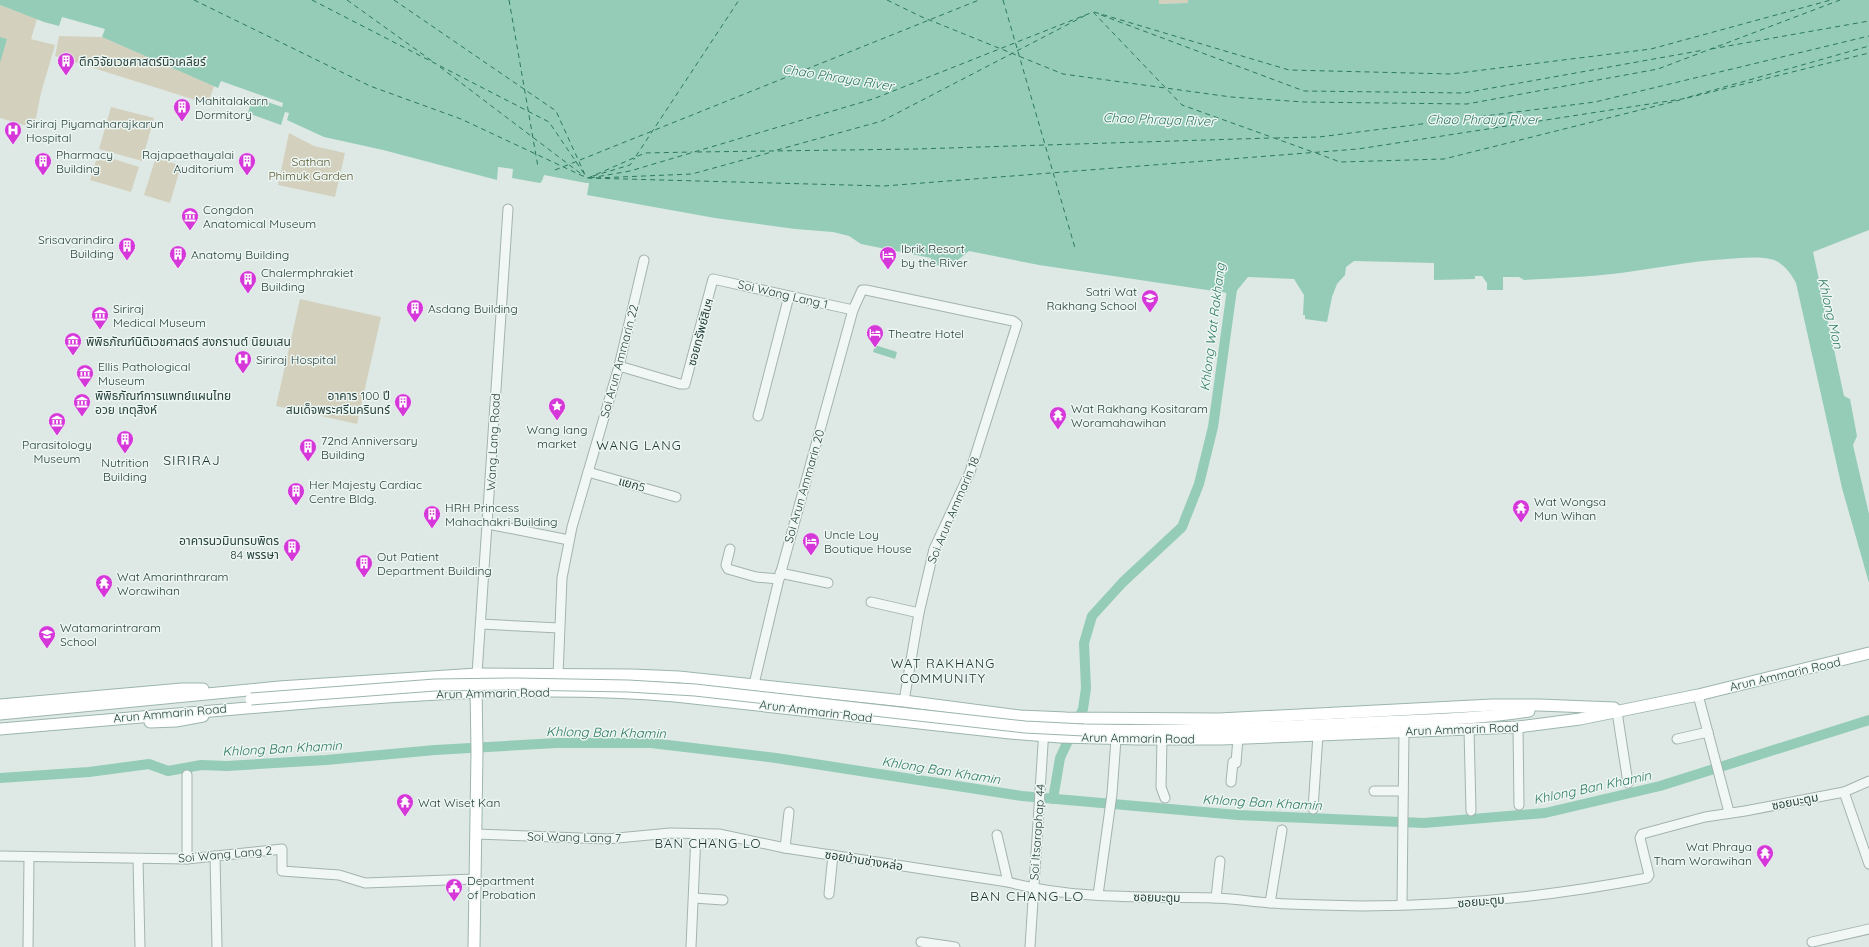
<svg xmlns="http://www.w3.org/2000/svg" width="1869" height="947" font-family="Quicksand,'Noto Sans Thai',sans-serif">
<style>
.green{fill:#d3d1be}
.water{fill:#95ccb8}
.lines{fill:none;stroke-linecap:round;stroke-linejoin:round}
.canal{stroke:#95ccb8;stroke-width:10}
.ferry{stroke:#2c7860;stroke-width:1;stroke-dasharray:5 4;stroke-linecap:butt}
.minor-casing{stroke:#a3b3af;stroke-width:11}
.major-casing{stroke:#9cb5ae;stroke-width:13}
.minor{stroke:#f1f7f5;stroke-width:9}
.major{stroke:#fff;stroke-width:11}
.major-bridge-casing{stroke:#9cb5ae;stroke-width:13;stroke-linecap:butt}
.major-bridge{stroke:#fff;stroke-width:11}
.labels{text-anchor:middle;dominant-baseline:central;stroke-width:3;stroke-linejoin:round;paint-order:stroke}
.poi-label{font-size:12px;fill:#26413a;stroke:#edf6f3;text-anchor:start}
.park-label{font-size:12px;fill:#5d5b32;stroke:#edf6f3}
.street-label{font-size:12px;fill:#26413a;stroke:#edf6f3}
.water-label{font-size:13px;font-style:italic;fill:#2c7860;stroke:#edf6f3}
.neighbourhood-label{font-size:13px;letter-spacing:1px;fill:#18312c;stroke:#edf6f3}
.quarter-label{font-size:14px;letter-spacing:1px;fill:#18312c;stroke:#edf6f3}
</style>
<rect width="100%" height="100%" fill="#dee9e6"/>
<g class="green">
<path d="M1159,0H1188V3L1159,4Z"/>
<path d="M0,5L37,19L31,39L55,45L41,93L34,128L0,118Z"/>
<path d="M59,36L102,37L214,86L208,104L55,56Z"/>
<path d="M111,107L154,118L142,161L99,149Z"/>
<path d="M289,133L314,146L345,153L335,197L278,185Z"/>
<path d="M98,154L139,167L131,192L90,180Z"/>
<path d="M156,157L181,166L170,203L144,195Z"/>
<path d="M300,299L381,317L357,424L276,406Z"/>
</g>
<g class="water">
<path d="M0,0H1159V4L1188,3V0H1869V230L1813,252L1844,396L1850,399L1857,436L1853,445L1869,514V583L1842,488L1796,283C1791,273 1782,261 1770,259C1756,256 1742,258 1727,259C1692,261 1657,268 1621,273C1589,277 1556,278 1524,280L1519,277H1503V290H1487V283L1482,276H1475V279L1434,280V263L1354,261L1346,267L1345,275L1337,284L1332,297L1327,322L1305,319V315H1303L1304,295L1294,279L1248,277L1234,294L1039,265L969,251L958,260L955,266L931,265V258L861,244L849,236L833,232L795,229L715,218L587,195L589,183H586L544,175L542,181L540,183L512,178L513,169L498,167L497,180L383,150L324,137L287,120L289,113L285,112L281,125L248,113L253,97L282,107L283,103L221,81L218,88L102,37L105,29L62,17L59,26L44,22L0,5Z"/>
<path d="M0,37L7,39L0,63Z"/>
<path d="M875,345L897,352L895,359L873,352Z"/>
</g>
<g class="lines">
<g class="canal">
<path d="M0,778L89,772L149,764L168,771L201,765L227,766L326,760L435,750L556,743H651L776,758L1022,796L1238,815L1424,823L1545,813L1660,786L1869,720"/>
<path d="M1053,799L1060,758L1083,709L1086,688L1084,643L1092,616L1123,582L1182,527L1199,484L1213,427L1233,282"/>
</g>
<g class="ferry">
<path d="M194,0L370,86L461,119L587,178L884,186L1358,149L1682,99L1869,46"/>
<path d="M312,0L549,122L585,175"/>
<path d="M347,0L432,61"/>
<path d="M394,0L556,111L586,177"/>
<path d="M509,0L538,167"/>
<path d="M887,0L922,17L1063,74L1231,97L1304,102L1467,104L1658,69L1840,0"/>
<path d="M1003,0L1075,248"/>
<path d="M1094,12L1289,70L1451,74L1651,49L1831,0"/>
<path d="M1101,15L1304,91L1464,93L1704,50"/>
<path d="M1711,49L1869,21"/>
<path d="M440,67L584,176"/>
<path d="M1687,98L1869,53"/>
<path d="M1275,138L1319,137L1595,102L1869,36"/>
<path d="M777,150L882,121L1088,14"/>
<path d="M697,152L916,149L1271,138"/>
<path d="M1316,153L1340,162L1444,159L1680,100"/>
<path d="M636,156L739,0"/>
<path d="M555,170L979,0"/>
<path d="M593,176L630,165L635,158"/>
<path d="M588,178L645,153L692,152"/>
<path d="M590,178L630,171L873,99L1093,12L1182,105L1313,152"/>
<path d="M596,178L692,174L772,152"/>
</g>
<g class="minor-casing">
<g id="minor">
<path d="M619,366L680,384H685L713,279L853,310"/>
<path d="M758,416L789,296"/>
<path d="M588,472L676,497"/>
<path d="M488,524L569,540"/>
<path d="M730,549L726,565L728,569L756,577L779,579"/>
<path d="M780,573L828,583"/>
<path d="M871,602L919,613"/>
<path d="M481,624L559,628"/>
<path d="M477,674L508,209"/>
<path d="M558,675L562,578L572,527L619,366L644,260"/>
<path d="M754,684L779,579L853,310L862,290H866L1013,321L1017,324L970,472L934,549L919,613L904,701"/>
<path d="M1698,695L1729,812"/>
<path d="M1617,712L1628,783"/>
<path d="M1518,727L1519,805"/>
<path d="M1469,729L1471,811"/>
<path d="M1162,739L1161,787L1165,798"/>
<path d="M1677,739L1708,732"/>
<path d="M1231,782L1233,762L1236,763L1238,738"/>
<path d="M1374,791H1403"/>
<path d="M1844,792L1869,864"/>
<path d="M1313,809L1318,735"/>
<path d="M476,834L607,839L670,833L719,834L785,848L1008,882C1075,900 1145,896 1214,898C1233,898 1252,902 1271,903C1301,905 1332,905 1362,906C1458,906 1553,896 1647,878L1649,875L1640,838L1642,834L1705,817L1745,811L1844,792L1869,781"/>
<path d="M997,835L1008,882"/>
<path d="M785,848L789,812"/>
<path d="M0,856L187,859L282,849V871L339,875L365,883L475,879"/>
<path d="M215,856L217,947"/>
<path d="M138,859L140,947"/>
<path d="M187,859V775"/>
<path d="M829,894L833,855"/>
<path d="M1098,895L1112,794L1116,739"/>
<path d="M694,898L723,900"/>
<path d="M1216,898L1220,861"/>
<path d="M1270,903L1282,830"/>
<path d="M1402,904L1404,731"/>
<path d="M921,942L955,947"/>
<path d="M1812,942L1869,929"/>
<path d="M28,947L29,858"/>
<path d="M691,947L696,834"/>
<path d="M1030,947L1044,729"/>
</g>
</g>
<g class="major-casing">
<g id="major">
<path d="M0,705L182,689H203"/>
<path d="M0,714L279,687L477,674L632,675L679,677L904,701L1020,716L1066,718L1219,719L1492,705H1539L1614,708"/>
<path d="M150,722L176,721L203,716"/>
<path d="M0,729C106,719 212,710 318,702C437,693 556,686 675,696L1010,733L1060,737L1138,739H1221L1518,727L1580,719L1698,695L1869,653"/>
<path d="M1084,730C1175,732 1266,728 1357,723C1415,720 1472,720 1529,711"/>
<path d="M474,947L477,752L476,686"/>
</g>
</g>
<use href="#minor" class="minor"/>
<use href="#major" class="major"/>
<g class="major-bridge-casing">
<path id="major-bridge" d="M251,699L435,685L516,684L628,686L695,690L1025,727L1084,730"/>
</g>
<use href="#major-bridge" class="major-bridge"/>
</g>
<defs>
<g id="building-pin" transform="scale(0.9)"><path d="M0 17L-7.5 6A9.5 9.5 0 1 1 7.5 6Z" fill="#d537d9" stroke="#edf6f3"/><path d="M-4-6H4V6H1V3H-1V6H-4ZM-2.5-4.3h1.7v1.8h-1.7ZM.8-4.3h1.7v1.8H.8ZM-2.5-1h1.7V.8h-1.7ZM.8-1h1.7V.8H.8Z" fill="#fff"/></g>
<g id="hospital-pin" transform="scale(0.9)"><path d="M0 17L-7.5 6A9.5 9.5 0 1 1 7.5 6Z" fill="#d537d9" stroke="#edf6f3"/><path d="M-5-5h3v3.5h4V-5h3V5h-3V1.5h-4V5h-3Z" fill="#fff"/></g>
<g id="museum-pin" transform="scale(0.9)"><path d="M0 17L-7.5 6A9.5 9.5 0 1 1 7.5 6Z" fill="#d537d9" stroke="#edf6f3"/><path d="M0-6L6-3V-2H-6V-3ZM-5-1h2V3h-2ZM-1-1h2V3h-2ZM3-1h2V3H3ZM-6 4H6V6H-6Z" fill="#fff"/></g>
<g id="hotel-pin" transform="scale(0.9)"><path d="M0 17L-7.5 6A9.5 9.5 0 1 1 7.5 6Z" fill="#d537d9" stroke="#edf6f3"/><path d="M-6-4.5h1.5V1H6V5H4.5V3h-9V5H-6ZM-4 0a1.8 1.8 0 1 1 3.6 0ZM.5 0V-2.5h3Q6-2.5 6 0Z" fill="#fff"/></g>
<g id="school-pin" transform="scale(0.9)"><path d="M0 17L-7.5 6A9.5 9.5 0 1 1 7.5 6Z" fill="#d537d9" stroke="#edf6f3"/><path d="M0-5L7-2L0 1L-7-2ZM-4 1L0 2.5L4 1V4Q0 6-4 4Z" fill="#fff"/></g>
<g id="sight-pin" transform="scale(0.9)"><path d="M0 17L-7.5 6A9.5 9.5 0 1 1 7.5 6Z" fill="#d537d9" stroke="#edf6f3"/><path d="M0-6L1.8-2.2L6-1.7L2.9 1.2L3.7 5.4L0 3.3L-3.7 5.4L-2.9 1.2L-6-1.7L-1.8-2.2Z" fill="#fff"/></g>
<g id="temple-pin" transform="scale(0.9)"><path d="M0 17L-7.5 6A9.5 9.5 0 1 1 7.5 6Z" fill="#d537d9" stroke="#edf6f3"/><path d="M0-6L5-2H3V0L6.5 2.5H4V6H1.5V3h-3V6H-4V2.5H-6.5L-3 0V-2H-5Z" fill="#fff"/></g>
<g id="civic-pin" transform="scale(0.9)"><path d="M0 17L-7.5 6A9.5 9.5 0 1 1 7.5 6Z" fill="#d537d9" stroke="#edf6f3"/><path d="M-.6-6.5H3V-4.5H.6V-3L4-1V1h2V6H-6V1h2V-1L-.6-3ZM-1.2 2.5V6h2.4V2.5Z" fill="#fff"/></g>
</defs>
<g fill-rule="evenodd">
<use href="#building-pin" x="66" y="61"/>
<use href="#building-pin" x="182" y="107"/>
<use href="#hospital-pin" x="13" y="130"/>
<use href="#building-pin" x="43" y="161"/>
<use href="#building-pin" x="247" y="161"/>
<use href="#museum-pin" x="190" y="216"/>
<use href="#building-pin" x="127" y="246"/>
<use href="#building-pin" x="178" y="254"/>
<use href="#hotel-pin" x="888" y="255"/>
<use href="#building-pin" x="248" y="279"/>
<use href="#school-pin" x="1150" y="298"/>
<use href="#building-pin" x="415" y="308"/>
<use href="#museum-pin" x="100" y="315"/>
<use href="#hotel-pin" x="875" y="333"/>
<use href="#museum-pin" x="73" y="341"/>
<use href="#hospital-pin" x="243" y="359"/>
<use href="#museum-pin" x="85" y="373"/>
<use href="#museum-pin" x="82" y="402"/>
<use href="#building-pin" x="403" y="402"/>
<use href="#sight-pin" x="557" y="406"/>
<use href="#temple-pin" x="1058" y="415"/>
<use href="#museum-pin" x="57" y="421"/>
<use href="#building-pin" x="125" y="439"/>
<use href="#building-pin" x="308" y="447"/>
<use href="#building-pin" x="296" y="491"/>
<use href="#temple-pin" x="1521" y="508"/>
<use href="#building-pin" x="432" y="514"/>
<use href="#hotel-pin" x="811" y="541"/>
<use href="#building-pin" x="292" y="547"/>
<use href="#building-pin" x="364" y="563"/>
<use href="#temple-pin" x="104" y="583"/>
<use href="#school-pin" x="47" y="634"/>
<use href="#temple-pin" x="405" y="802"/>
<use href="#temple-pin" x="1765" y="853"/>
<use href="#civic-pin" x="454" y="887"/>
</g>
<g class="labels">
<g class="poi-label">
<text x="79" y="61">ตึกวิจัยเวชศาสตร์นิวเคลียร์</text>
<text x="195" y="100">Mahitalakarn<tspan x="195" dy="14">Dormitory</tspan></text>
<text x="26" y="123">Siriraj Piyamaharajkarun<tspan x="26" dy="14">Hospital</tspan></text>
<text x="56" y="154">Pharmacy<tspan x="56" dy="14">Building</tspan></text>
<text x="234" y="154" text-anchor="end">Rajapaethayalai<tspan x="234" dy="14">Auditorium</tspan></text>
<text x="203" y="209">Congdon<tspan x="203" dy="14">Anatomical Museum</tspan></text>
<text x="114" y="239" text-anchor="end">Srisavarindira<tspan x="114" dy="14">Building</tspan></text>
<text x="901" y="248">Ibrik Resort<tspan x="901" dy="14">by the River</tspan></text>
<text x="191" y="254">Anatomy Building</text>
<text x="261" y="272">Chalermphrakiet<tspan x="261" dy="14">Building</tspan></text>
<text x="1137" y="291" text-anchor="end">Satri Wat<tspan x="1137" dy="14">Rakhang School</tspan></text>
<text x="113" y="308">Siriraj<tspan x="113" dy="14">Medical Museum</tspan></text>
<text x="428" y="308">Asdang Building</text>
<text x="888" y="333">Theatre Hotel</text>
<text x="86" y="341">พิพิธภัณฑ์นิติเวชศาสตร์ สงกรานต์ นิยมเสน</text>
<text x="256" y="359">Siriraj Hospital</text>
<text x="98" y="366">Ellis Pathological<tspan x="98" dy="14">Museum</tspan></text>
<text x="95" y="395">พิพิธภัณฑ์การแพทย์แผนไทย<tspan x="95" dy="14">อวย เกตุสิงห์</tspan></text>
<text x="390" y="395" text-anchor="end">อาคาร 100 ปี<tspan x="390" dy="14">สมเด็จพระศรีนครินทร์</tspan></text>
<text x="1071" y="408">Wat Rakhang Kositaram<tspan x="1071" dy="14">Woramahawihan</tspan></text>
<text x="557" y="429" text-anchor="middle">Wang lang<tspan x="557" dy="14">market</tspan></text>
<text x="321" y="440">72nd Anniversary<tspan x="321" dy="14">Building</tspan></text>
<text x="57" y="444" text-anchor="middle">Parasitology<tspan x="57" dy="14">Museum</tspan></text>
<text x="125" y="462" text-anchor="middle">Nutrition<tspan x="125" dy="14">Building</tspan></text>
<text x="309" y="484">Her Majesty Cardiac<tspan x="309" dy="14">Centre Bldg.</tspan></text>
<text x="1534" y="501">Wat Wongsa<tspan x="1534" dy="14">Mun Wihan</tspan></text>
<text x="445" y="507">HRH Princess<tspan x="445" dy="14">Mahachakri Building</tspan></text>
<text x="824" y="534">Uncle Loy<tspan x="824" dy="14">Boutique House</tspan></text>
<text x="279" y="540" text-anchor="end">อาคารนวมินทรบพิตร<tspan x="279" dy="14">84 พรรษา</tspan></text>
<text x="377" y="556">Out Patient<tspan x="377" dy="14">Department Building</tspan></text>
<text x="117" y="576">Wat Amarinthraram<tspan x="117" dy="14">Worawihan</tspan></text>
<text x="60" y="627">Watamarintraram<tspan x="60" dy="14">School</tspan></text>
<text x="418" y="802">Wat Wiset Kan</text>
<text x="1752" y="846" text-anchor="end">Wat Phraya<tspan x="1752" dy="14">Tham Worawihan</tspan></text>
<text x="467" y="880">Department<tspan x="467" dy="14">of Probation</tspan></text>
</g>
<g class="park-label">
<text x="311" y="161">Sathan<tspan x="311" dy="14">Phimuk Garden</tspan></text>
</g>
<g class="street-label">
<text transform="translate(783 294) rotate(13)">Soi Wang Lang 1</text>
<text transform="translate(700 332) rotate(-75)">ซอยทรัพย์สินฯ</text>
<text transform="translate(619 361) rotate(-75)">Soi Arun Ammarin 22</text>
<text transform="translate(493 442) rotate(-87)">Wang Lang Road</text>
<text transform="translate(632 484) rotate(16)">แยก5</text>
<text transform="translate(804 486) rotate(-74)">Soi Arun Ammarin 20</text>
<text transform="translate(953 510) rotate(-67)">Soi Arun Ammarin 18</text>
<text transform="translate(1785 674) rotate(-13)">Arun Ammarin Road</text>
<text transform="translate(493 693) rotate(-1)">Arun Ammarin Road</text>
<text transform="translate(816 711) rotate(7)">Arun Ammarin Road</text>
<text transform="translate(170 713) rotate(-5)">Arun Ammarin Road</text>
<text transform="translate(1462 729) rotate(-2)">Arun Ammarin Road</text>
<text transform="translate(1138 738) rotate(1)">Arun Ammarin Road</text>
<text transform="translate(1795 801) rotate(-11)">ซอยมะตูม</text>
<text transform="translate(1037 832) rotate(-86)">Soi Itsaraphap 44</text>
<text transform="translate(574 837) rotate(1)">Soi Wang Lang 7</text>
<text transform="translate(225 854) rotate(-5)">Soi Wang Lang 2</text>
<text transform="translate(864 860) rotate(9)">ซอยบ้านช่างหล่อ</text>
<text transform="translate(1157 897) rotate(1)">ซอยมะตูม</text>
<text transform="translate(1481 901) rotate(-5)">ซอยมะตูม</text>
</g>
<g class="water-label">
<text transform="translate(838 77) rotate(9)">Chao Phraya River</text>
<text transform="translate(1159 119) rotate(2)">Chao Phraya River</text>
<text x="1483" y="119">Chao Phraya River</text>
<text transform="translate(1831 313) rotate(77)">Khlong Mon</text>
<text transform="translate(1212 327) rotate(-83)">Khlong Wat Rakhang</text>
<text transform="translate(606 732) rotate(1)">Khlong Ban Khamin</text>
<text transform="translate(282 748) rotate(-3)">Khlong Ban Khamin</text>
<text transform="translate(941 770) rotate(9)">Khlong Ban Khamin</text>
<text transform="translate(1592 787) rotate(-12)">Khlong Ban Khamin</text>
<text transform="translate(1262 802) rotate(3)">Khlong Ban Khamin</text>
</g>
<g class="neighbourhood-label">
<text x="639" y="445">WANG LANG</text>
<text x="943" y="663">WAT RAKHANG<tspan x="943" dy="15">COMMUNITY</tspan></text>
<text x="708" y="843">BAN CHANG LO</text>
</g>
<g class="quarter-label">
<text x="192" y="460">SIRIRAJ</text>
<text x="1027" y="896">BAN CHANG LO</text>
</g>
</g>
</svg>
